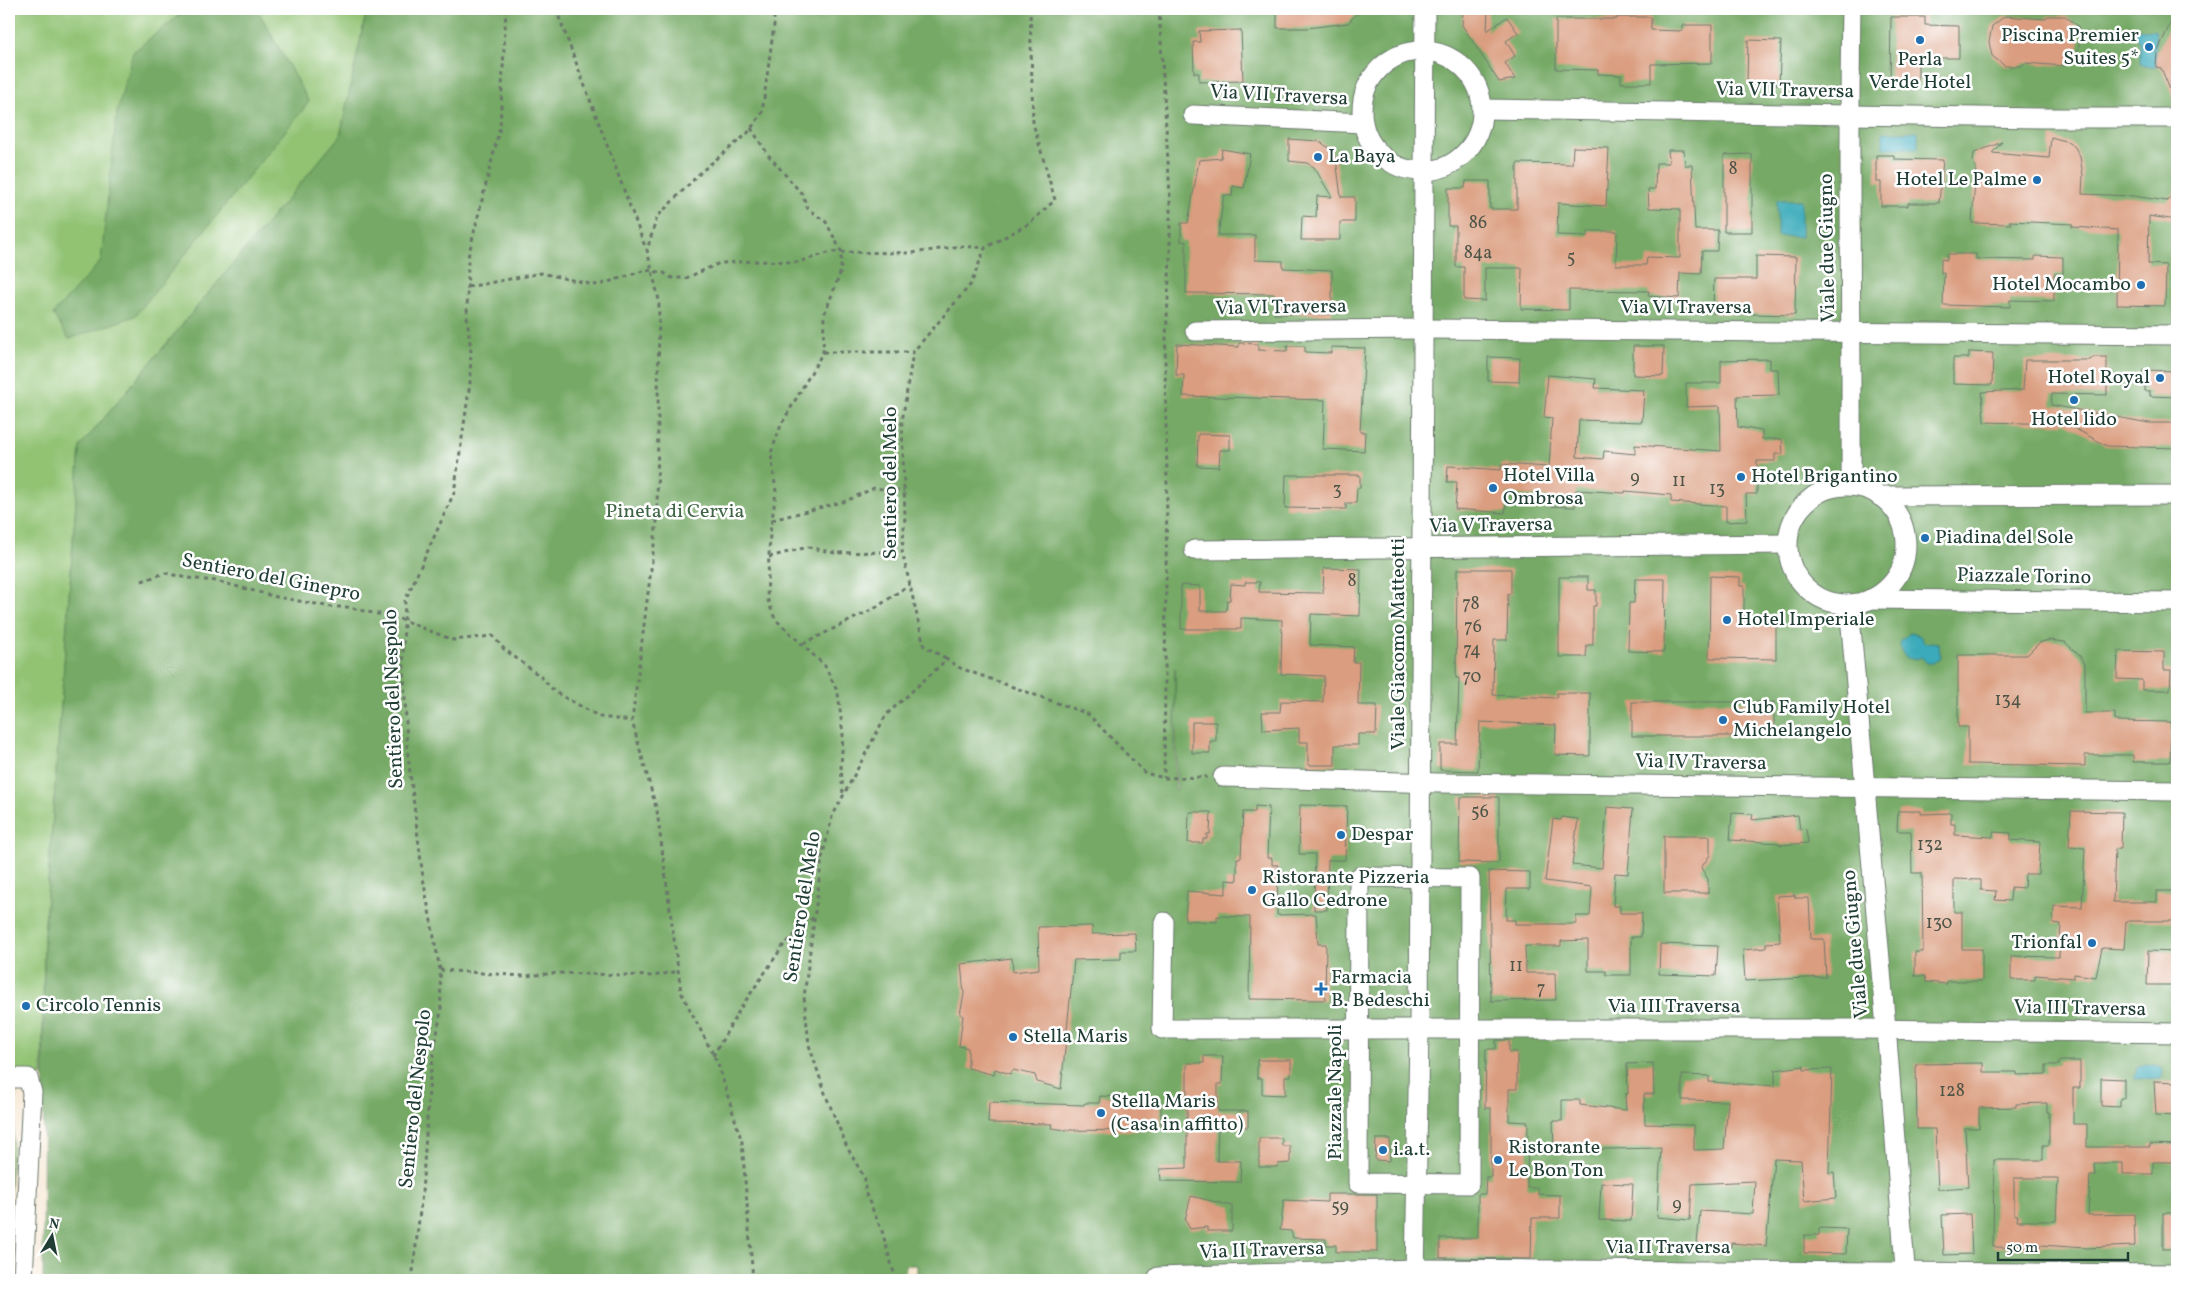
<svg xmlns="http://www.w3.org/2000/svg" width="2186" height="1289" font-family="Vollkorn,serif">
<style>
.green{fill:#91c373;stroke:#588054}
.forest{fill:#74a965;stroke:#4a734c;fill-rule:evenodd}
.water{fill:#3baaba;stroke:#2d7477}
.building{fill:#da9d7f;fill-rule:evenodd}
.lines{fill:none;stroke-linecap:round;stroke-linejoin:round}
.minor-casing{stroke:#6a786b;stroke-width:21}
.path{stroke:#6a786b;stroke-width:3;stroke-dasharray:4 4;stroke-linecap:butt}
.minor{stroke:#fff;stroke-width:19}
.poi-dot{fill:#1f6fb2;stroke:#fff;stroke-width:2}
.labels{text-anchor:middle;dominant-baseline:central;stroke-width:5;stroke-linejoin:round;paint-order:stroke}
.number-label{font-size:18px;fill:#4e5547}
.poi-label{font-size:20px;fill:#1f3d34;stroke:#fff;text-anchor:start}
.street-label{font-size:20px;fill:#1f3d34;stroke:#fff}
.park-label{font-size:20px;fill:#416547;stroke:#fff}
</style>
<rect width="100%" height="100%" fill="#fff"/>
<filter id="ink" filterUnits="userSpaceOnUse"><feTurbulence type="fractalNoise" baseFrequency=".02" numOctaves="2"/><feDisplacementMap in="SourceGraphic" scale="10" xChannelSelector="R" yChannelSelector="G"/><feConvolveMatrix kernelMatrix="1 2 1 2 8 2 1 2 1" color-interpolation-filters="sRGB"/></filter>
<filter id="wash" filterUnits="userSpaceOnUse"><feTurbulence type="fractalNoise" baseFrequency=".0096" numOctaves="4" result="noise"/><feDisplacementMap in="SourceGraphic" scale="20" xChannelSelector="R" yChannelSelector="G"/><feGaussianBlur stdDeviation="1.12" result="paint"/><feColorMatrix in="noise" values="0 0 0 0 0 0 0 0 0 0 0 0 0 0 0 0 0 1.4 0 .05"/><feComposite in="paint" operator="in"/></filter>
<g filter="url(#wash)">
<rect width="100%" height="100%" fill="#f6e6d1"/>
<path class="green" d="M9,9H367L340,136L80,447L44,937L42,1076H17L9,1206Z"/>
<g class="forest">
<path d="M187,9H257L309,102L135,316L69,339L53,314L101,261L117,112L133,52Z"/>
<path d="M367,9H2177V1280H917V1265H906L905,1280H43L44,937L80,447L340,136ZM1175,668L1177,790H1175Z"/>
</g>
<g class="water">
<path d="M2137,29L2156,31C2154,43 2157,55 2156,67L2140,64V42L2134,34Z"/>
<rect x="1883" y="132" width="35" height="16"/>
<path d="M1777,200H1801V237L1777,236Z"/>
<path d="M1910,633L1920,636L1925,643L1933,642L1938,644L1941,657L1932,663H1927L1921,657C1908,663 1900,655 1900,642Z"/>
<path d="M2145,1064L2159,1066L2163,1071L2162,1078L2134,1079L2137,1068Z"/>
</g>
<g id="blocks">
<g class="building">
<path d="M1277,9H1361L1348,23L1307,28H1277Z"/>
<path d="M1463,9L1488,10L1487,31L1507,17L1518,33L1506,41L1515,56L1505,63L1515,79L1499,82L1462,25Z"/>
<path d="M2177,10V106L2161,68L2156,67L2157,52Z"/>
<path d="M2005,16L2045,19L2048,16H2065L2078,26L2080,40L2077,56L2064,66L2025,63L2021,66H2005L1992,56L1989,42L1992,26Z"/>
<path d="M1617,17H1651V30L1682,31V25H1712V63L1651,64V83H1621V75L1598,74V70L1556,69V19H1617Z"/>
<path d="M1891,17H1925V25L1959,26V58H1918V83H1890Z"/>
<path d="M1241,30L1243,81L1199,82V73H1194L1193,42H1200L1199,31Z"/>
<path d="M1748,40L1781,41L1779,84L1747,83Z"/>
<path d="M2051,137L2069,142L2075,147L2080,157L2083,175L2082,194L2133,196L2167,201L2177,189V220L2149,216L2148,264L2166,265L2165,306L2117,305L2118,230L2072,227V224L2009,221L2011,224L1972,223L1976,167L1973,162L1974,153L2002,142L1992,153L2049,158Z"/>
<path d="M1289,139L1319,141L1329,148L1336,159L1341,197H1355V222H1340V240H1301L1302,216L1316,217L1317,196L1332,197L1314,167L1307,163L1289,161Z"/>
<path d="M1573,147L1609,148L1606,206L1558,203L1557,235L1588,236V231H1617L1616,265H1646L1647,257L1680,258V209L1649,208L1648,189H1655L1656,163H1669L1668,150H1684L1685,165H1692L1695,230H1718L1717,251H1702L1701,274L1680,273L1679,298L1648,296L1649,291L1569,290V310L1521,309L1522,268H1485V301L1464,300V267H1456V226H1448V188H1465L1466,181H1490V209H1517V163L1572,164Z"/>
<path d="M1222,149L1250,154L1244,188L1233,186L1232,196L1224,195L1218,235H1255V260L1283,261V268L1332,270V314H1274V294L1186,293V242L1181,241V223H1188L1199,160L1221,158Z"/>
<path d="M1752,154V232H1724V155Z"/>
<path d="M1876,155H1894V159L1943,160L1939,203H1908V206H1881V182H1876Z"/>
<path d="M1947,254H1976V259L2035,260V256L2063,257V274H2054V301L2010,300V307L1943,305L1944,273H1941V259L1947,260Z"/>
<path d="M1756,256L1796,257L1795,315L1713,313L1714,279H1756Z"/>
<path d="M1239,343L1258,344V350L1287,351V346H1305V352L1331,353V347L1365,348L1360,432H1365L1364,451L1323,449L1325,400L1183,396L1184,375H1176L1177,344L1239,347Z"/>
<path d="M1633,346H1664L1663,376L1633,375Z"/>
<path d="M1969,352L1993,353L1992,385L1953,384V358H1969Z"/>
<path d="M1488,357L1520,358L1519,382L1488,381Z"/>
<path d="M2094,357H2107V395L2052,394L2051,405L2149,423H2177V448L2107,446L2063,422V424L1984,422L1982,392L2023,390L2025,360H2090Z"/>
<path d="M1770,359V369H1778L1779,395L1737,396L1738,427L1762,431V439H1782L1783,454H1775V461H1757V494H1746L1747,521L1726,522V506L1671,502V495L1625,491V493L1576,490L1575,507L1547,506L1548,497L1507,494L1505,513L1455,509L1457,482H1447L1448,466L1501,470V464L1549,467L1552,418L1544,417L1548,375L1596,379L1595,388L1644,390L1642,422L1579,420L1577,457L1603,459L1604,451L1635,454V445L1721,451L1720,406L1686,407V383H1721V360Z"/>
<path d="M2143,370L2177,371V397L2150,396V391H2145V385H2142Z"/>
<path d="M1198,434L1230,435V450H1220L1219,467L1197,466Z"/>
<path d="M1286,475H1360V488H1357L1356,503H1346V509L1285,508Z"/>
<path d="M1324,568L1361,569L1360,616L1311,614L1310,645L1354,647L1353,662H1359L1358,705H1377L1376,734H1358V745H1335V765H1308V742H1299V728L1263,730L1262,712H1280L1281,701L1323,702L1324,676L1281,674L1282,620L1241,618V629H1181V585L1200,586V611H1226L1227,600H1230L1231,584L1245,585V582H1260L1259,592L1323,593Z"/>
<path d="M1457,569H1511V594H1508L1507,640H1494L1493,695L1557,698V693H1590V756L1555,755L1556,725L1480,722L1478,771L1440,770V744H1457L1459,678H1456Z"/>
<path d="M1710,576L1740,577V586H1744V617H1767L1766,624H1776V659L1709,658Z"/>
<path d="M1559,577H1588V590H1596V606H1593V645H1587L1586,657H1559Z"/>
<path d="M1635,579H1665L1664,652L1628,651L1629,603H1634Z"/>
<path d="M2048,640L2065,642L2080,656L2085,666V713H2115V721L2171,722L2170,762H2133V755H2085V766L1968,764V727H1958V655H2027L2039,643Z"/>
<path d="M2118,651L2164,652V670H2171L2170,690H2142V680L2117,679Z"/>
<rect x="1632" y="702" width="142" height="34"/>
<path d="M1192,722H1216V741H1210V753H1192Z"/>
<path d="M1460,797H1499V863L1459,862Z"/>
<path d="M1300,805L1347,806L1345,860H1328L1327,910H1314L1315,854H1299Z"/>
<path d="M1255,806L1269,807L1267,858H1272V865H1278L1277,915L1316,914L1318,944H1326L1325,1000L1249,999L1250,917L1217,916V922L1185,920L1187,891L1226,894V880L1237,881V858H1241L1243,812H1255Z"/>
<path d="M1607,807L1633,809L1628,874L1615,873L1613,906H1620V913H1642L1641,937H1631V975H1606V971H1588V940L1561,941V946H1525L1526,973H1555L1556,1000L1491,1001L1489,871L1530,872V889H1507L1506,920H1515V924H1576V916H1590L1592,887L1545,881L1553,819L1561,820L1562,817L1578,819L1572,865L1602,868Z"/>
<path d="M1898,811H1921V814L1951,813V824H1955V835L1993,837V832L2011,833V840L2040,842L2038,874H2025L2024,888L2011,887L2010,901L1995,900L1996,891L1981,890V880L1954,879V912H1962V949H1982V981H1947V984L1926,982L1925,976H1915V952H1923L1922,873H1912L1911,831H1897Z"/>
<path d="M2071,811L2122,812L2121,849H2115L2113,902H2157V891H2176L2177,921H2126L2124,949L2102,948L2096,977L2074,974V978L2035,975V980H2011V956L2059,957L2061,924L2053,923L2054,906L2082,907L2085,848L2069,847Z"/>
<path d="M1189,812H1211L1210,834H1207V839H1203V843H1188Z"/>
<path d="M1732,813L1753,814L1752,820L1798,815L1800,830L1806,829L1808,843L1780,845V843L1730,840Z"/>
<path d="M1664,836H1710V855L1701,868L1708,879V893H1664Z"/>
<path d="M1795,895V898H1809L1811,939H1824L1826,977L1745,981L1743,950L1766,948V943L1780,942L1777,896Z"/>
<path d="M1092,926V934L1135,933L1136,951H1121V959L1074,960L1061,1089L1037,1082L1035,1075L1013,1070L1010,1074L995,1069L994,1075L968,1068V1048L959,1046L963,1016L960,1014L964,994L961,964L1012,958L1013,972L1039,969L1038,927Z"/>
<path d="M1660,944L1718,946L1716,976L1659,974Z"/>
<path d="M2148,951L2177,952V985H2147Z"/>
<path d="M1496,1040H1509V1052H1517V1089H1509V1121L1528,1122L1527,1188H1538V1194L1560,1195V1218H1532L1531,1259L1440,1258V1238H1478V1194H1485L1486,1177H1491V1108H1485L1486,1049H1496Z"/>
<path d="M1204,1056H1223L1222,1084H1218V1111H1248V1127L1218,1126L1217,1161H1241L1240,1182L1161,1181L1160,1169L1187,1168V1063H1204Z"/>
<path d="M1257,1060H1291V1076H1285V1095L1262,1094V1078H1257Z"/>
<path d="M2059,1061H2080V1088H2073V1124H2087V1147H2150V1144L2177,1145V1162H2153V1174H2123V1163H2094L2095,1175H2090L2088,1215L2134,1214L2135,1246L2086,1248L2041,1245V1248L1993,1247L1994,1160H2043V1145H2049V1112H2047V1103L2016,1104V1107L1979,1108V1128H1965L1968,1187L1938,1189L1935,1129H1917L1916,1064L1983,1063V1072H2017V1075L2046,1074V1065H2059ZM2014,1178H2058L2056,1221H2017L2018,1215H2014Z"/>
<path d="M1653,1063L1654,1094H1644L1645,1124L1694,1125V1150L1724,1149L1728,1101L1682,1100V1075L1709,1076V1082L1775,1086V1070L1804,1066V1070L1832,1069L1829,1173L1834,1172L1836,1198L1804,1201L1801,1160L1774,1159L1766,1246L1731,1243V1247L1697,1244L1700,1211L1753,1214L1755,1181L1692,1184L1690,1220L1657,1217L1661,1148L1554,1150L1553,1121H1562V1100H1580V1105L1626,1110L1625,1094H1628L1627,1064Z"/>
<path d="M2101,1078L2124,1079V1098H2120V1107L2101,1106Z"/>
<path d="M2154,1081L2177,1082V1116L2156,1115Z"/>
<path d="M1100,1096L1122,1097V1101L1161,1102V1129L1137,1128V1131L1066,1130L1051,1128L1052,1124L988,1123L989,1102L1084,1105L1085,1103H1099Z"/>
<path d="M1259,1138H1282V1146H1290V1163L1278,1164L1277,1167H1259Z"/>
<path d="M1376,1139H1390V1161L1375,1160Z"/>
<path d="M1601,1183L1633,1184L1631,1221L1599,1220Z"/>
<path d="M1327,1194H1377V1252H1336V1245H1326V1239L1293,1238L1291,1231L1280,1230L1284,1200L1327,1202Z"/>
<path d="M1191,1196L1232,1206V1231H1207V1227L1190,1229L1185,1220Z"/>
<rect x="2163" y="1213" width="14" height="36"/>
<path d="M1970,1214L1972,1254L1944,1255L1942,1215Z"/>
<path d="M1819,1228L1847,1229L1846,1254L1804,1253V1235H1819Z"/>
</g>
</g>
</g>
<g filter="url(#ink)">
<use href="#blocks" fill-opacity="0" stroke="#6a786b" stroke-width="1"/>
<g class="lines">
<g class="minor-casing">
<g id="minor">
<path d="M1851,9C1848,168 1852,327 1851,486"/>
<circle cx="1422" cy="111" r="60"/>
<path d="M1482,109L2042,118H2177"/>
<path d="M1193,115L1363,123"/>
<path d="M1195,331L1423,329L2177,335"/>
<circle cx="1847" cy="545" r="59"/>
<path d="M1879,496L2177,495"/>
<path d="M1194,550L1787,544"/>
<path d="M1870,599L2177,602"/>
<path d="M1849,604L1888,1051L1906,1280"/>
<path d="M1223,777L1439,783L2177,791"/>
<path d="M1359,877L1470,878L1469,1184L1358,1183Z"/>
<path d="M1164,922L1162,1029H1862L2177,1033"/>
<path d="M9,1078H28L32,1092L23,1280"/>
<path d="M1158,1280V1277L1415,1269L2177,1274"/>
<path d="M1415,1280L1419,1029L1425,9"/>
</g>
</g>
<g class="path">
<path d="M556,9L646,249"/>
<path d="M1159,9L1170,195V258L1165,359L1167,482L1164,778"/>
<path d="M751,128L769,156L802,194L808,209L826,222L841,251V271L824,315L823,352L781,425L771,453L776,492L770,533L767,598L775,619L825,666L838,693L843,735L841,766L843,795"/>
<path d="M468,287L541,273L594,285L602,284L646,270L664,273L672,278H686L720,263L757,261L798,262L831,252L912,253L962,246L985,248"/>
<path d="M823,352H913"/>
<path d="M772,520L846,501L874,488L904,491"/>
<path d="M769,557L808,547L835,553L882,552L903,542"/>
<path d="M142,581L165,573L187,578L216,581L277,597L332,607H347L377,614H387L453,640L493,636L504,649L540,676L555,692L600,717L632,721"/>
<path d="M803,644L877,607L910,584"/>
<path d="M945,658L960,668L1088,714L1145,773L1164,778L1207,777"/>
<path d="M440,970L524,976L559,973L653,976L679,971"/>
<path d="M713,1056L740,1009L783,946L815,916"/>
<path d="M412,1280L422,1193L430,1076L441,1010L440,970L423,878L407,748L403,648L405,601L454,493L470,383L471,351L467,317L468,257L500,127L506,9"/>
<path d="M753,1280L742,1142L718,1064L681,992L657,811L632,721L657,521L659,300L647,250L657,217L702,171L747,134L762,113L774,25V9"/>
<path d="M896,1280L882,1231L865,1192V1179L847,1147L826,1096L809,1045L804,997L822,858L832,817L886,715L943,663L945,658L924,646L902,551L905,517L902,422L913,352L971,284L985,248L1030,223L1055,200L1033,123L1030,9"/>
</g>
<use href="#minor" class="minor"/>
</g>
</g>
<g class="poi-dot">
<circle cx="1920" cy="40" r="5"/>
<circle cx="2149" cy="47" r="5"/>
<circle cx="1318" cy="157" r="5"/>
<circle cx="2037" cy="180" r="5"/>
<circle cx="2141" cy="285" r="5"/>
<circle cx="2160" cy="378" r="5"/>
<circle cx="2074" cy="400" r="5"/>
<circle cx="1741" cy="477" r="5"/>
<circle cx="1493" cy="488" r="5"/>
<circle cx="1925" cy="538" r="5"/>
<circle cx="1727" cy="620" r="5"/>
<circle cx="1723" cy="720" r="5"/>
<circle cx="1341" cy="835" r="5"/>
<circle cx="1252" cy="890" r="5"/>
<circle cx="2092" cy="943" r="5"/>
<path d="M1318.5 981.5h5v5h5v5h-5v5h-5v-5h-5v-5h5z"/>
<circle cx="26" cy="1006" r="5"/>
<circle cx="1013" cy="1037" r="5"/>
<circle cx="1101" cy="1113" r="5"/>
<circle cx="1383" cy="1150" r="5"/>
<circle cx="1498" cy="1160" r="5"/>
</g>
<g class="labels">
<g class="number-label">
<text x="1733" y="169">8</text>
<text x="1478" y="223">86</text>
<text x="1478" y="253">84a</text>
<text x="1571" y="258">5</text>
<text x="1635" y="478">9</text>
<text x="1679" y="481">11</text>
<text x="1717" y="489">13</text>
<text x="1337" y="490">3</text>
<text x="1352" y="581">8</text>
<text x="1471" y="604">78</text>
<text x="1473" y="627">76</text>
<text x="1472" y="650">74</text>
<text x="1472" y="677">70</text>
<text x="2008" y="700">134</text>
<text x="1480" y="812">56</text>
<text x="1930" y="845">132</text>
<text x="1939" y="923">130</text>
<text x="1516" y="966">11</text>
<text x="1541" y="989">7</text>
<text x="1952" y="1091">128</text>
<text x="1677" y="1205">9</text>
<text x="1340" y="1207">59</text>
</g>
<g class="poi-label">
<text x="2139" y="36" text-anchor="end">Piscina Premier<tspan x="2139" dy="23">Suites 5*</tspan></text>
<text x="1920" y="60" text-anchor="middle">Perla<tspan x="1920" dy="23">Verde Hotel</tspan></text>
<text x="1328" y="157">La Baya</text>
<text x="2027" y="180" text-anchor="end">Hotel Le Palme</text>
<text x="2131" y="285" text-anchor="end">Hotel Mocambo</text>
<text x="2150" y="378" text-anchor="end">Hotel Royal</text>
<text x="2074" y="420" text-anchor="middle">Hotel lido</text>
<text x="1503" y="476">Hotel Villa<tspan x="1503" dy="23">Ombrosa</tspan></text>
<text x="1751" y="477">Hotel Brigantino</text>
<text x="1935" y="538">Piadina del Sole</text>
<text x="1737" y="620">Hotel Imperiale</text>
<text x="1733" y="708">Club Family Hotel<tspan x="1733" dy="23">Michelangelo</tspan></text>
<text x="1351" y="835">Despar</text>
<text x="1262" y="878">Ristorante Pizzeria<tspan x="1262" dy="23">Gallo Cedrone</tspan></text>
<text x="2082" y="943" text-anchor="end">Trionfal</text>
<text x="1331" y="978">Farmacia<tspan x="1331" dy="23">B. Bedeschi</tspan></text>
<text x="36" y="1006">Circolo Tennis</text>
<text x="1023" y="1037">Stella Maris</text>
<text x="1111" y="1102">Stella Maris<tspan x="1111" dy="23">(Casa in affitto)</tspan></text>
<text x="1508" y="1148">Ristorante<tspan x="1508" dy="23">Le Bon Ton</tspan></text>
<text x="1393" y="1150">i.a.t.</text>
</g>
<g class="street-label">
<text transform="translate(1785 91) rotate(1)">Via VII Traversa</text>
<text transform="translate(1279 96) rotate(3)">Via VII Traversa</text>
<text transform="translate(1828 248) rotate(-91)">Viale due Giugno</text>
<text transform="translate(1281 308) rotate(-1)">Via VI Traversa</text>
<text x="1686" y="308">Via VI Traversa</text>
<text transform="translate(891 483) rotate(-90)">Sentiero del Melo</text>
<text transform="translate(1491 526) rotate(-1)">Via V Traversa</text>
<text transform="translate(2024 577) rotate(1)">Piazzale Torino</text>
<text transform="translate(271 578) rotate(11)">Sentiero del Ginepro</text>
<text transform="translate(1399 644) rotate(-90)">Viale Giacomo Matteotti</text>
<text transform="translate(394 699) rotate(-92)">Sentiero del Nespolo</text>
<text transform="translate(1701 763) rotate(1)">Via IV Traversa</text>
<text transform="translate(803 907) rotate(-81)">Sentiero del Melo</text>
<text transform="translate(1856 944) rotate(-95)">Viale due Giugno</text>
<text x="1674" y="1007">Via III Traversa</text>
<text transform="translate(2080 1009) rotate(1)">Via III Traversa</text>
<text transform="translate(1336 1092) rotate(-90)">Piazzale Napoli</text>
<text transform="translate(416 1099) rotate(-84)">Sentiero del Nespolo</text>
<text x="1668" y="1248">Via II Traversa</text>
<text transform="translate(1262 1251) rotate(-2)">Via II Traversa</text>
</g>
<g class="park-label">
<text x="675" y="512">Pineta di Cervia</text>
</g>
</g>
<rect width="2186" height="1289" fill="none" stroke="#fff" stroke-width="30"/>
<g transform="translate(52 1236) rotate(10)" stroke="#ffffff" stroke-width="4" paint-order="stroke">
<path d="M0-4L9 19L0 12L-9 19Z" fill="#1f3d34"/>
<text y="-8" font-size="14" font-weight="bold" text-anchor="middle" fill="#1f3d34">N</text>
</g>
<path d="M1998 1252v8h130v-8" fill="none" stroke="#1f3d34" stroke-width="2.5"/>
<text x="2006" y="1252" font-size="15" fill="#1f3d34" stroke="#ffffff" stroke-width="4" paint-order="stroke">50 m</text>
</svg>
